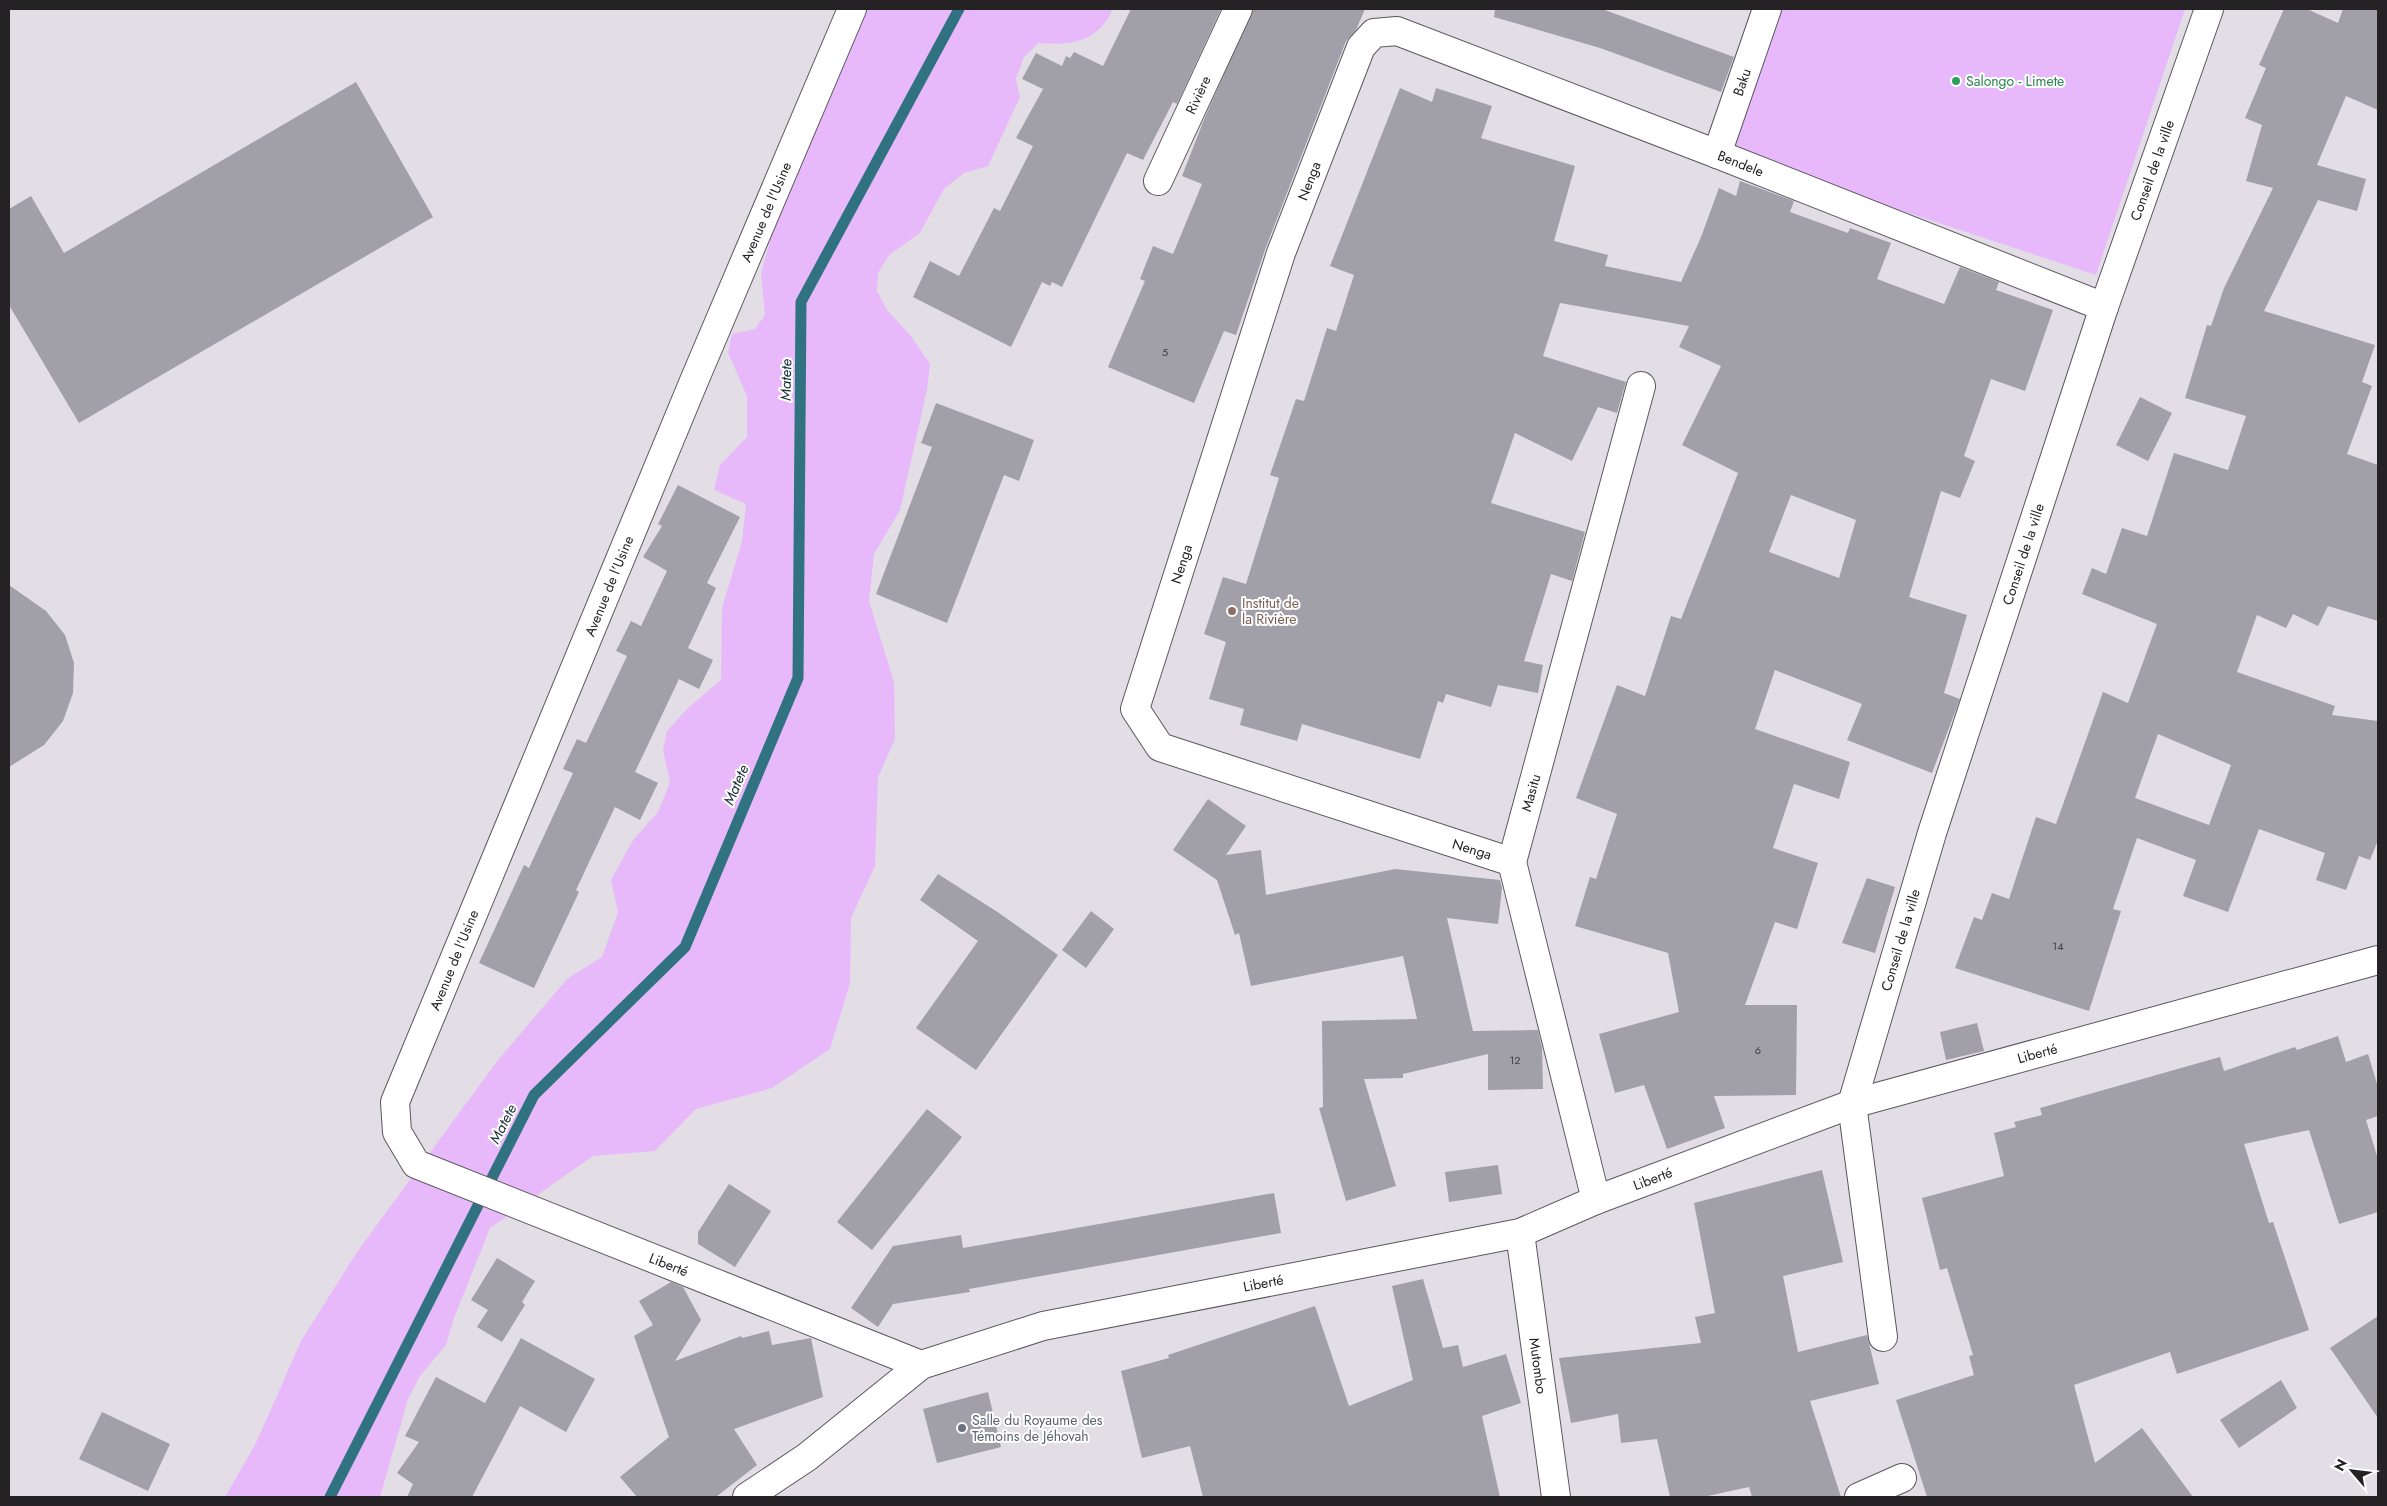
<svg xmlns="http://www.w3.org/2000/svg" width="2387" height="1506" font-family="Jost,sans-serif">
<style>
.green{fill:#e7b9fa}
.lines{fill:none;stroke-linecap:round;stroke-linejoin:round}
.stream{stroke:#317280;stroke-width:11}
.building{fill:#a19fa8;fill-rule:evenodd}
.minor-casing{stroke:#5c575e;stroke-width:30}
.minor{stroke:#fff;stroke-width:28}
.leisure-dot{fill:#2e9e5b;stroke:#fff;stroke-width:2}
.education-dot{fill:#8d6e63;stroke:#fff;stroke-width:2}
.worship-dot{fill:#6b7280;stroke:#fff;stroke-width:2}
.labels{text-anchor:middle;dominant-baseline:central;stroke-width:4;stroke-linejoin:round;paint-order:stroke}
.number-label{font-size:11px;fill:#434146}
.street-label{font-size:14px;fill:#242225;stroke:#fff}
.leisure-label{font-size:14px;fill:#27864d;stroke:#fff;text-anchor:start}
.education-label{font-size:14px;fill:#785e54;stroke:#fff;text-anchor:start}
.worship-label{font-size:14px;fill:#5b616d;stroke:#fff;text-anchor:start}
.water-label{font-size:15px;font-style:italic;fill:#1a3034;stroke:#fff}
</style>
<rect width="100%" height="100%" fill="#e3dee6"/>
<g class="green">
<path d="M846,9H1113C1099,42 1070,46 1038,43L1024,57L1016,79L1020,97L988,166L964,173L944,189L920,233L889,255L878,273L877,291L887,310L910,335L930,364L927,390L900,510L874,554L869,601L894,682L895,739L878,777L875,866L851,918L850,983L830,1049L772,1088L696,1109L655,1151L593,1156L490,1228L454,1318L446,1345L420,1376L408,1399L380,1497H225L256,1443L301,1341L357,1252L498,1060L567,979L602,957L618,912L611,880L633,840L658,812L670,782L663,750L667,731L687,709L721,680L722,608L742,541L746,504L714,490L720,465L747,437V396L728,353L732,334L755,329L765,315L761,274L764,262L832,23Z"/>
<path d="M1775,9H2185L2096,275L1727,153Z"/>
</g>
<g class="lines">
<path class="stream" d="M330,1497L534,1095L685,947L798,678L801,302L959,9"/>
</g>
<g class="building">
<path d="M1131,9H1221L1177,104L1173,102L1143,160L1127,153L1062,287L1052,282L1050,286L1042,282L1011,347L913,297L930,261L959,276L994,208L1000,211L1033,146L1016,138L1043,89L1022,79L1036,53L1062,66L1066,56L1070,58L1074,52L1103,66Z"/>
<path d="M1253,9H1365L1356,30L1346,41L1266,247L1236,335L1224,331L1194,403L1108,367L1145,281L1140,279L1153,246L1173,254L1202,184L1182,176L1205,117Z"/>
<path d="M1495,9H1602L1734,57L1721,92L1600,48L1494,17Z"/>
<path d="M2284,9H2307L2338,23L2343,9H2378V110L2346,96L2317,165L2366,179L2357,211L2318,200L2264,311L2375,345L2362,382L2372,386L2347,454L2378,465V621L2328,606L2318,626L2293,614L2286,628L2257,615L2237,672L2335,706L2332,715L2378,721V840L2370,860L2359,856L2346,890L2316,880L2325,853L2259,829L2228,912L2183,896L2196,860L2137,838L2113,909L2121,911L2089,1011L1955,968L1974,917L1982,920L1992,893L2009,899L2036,817L2056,824L2103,692L2128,703L2157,624L2082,594L2092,568L2106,574L2122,528L2147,536L2174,453L2228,470L2246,416L2185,398L2207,325L2211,326L2224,288L2273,188L2246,181L2262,125L2245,118L2266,68L2259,65ZM2158,734L2231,765L2209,825L2135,798Z"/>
<path d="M356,82L433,217L79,423L9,305V209L31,196L64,253Z"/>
<path d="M1400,88L1432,102L1436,88L1492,106L1481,138L1575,166L1554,241L1608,255L1605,266L1681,282L1701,237L1719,188L1736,196L1740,181L1794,201L1790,212L1848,233L1850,228L1891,243L1877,279L1944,304L1960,267L1999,282L1996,290L2053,310L2025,391L1991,379L1964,456L1975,461L1960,498L1941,491L1909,597L1967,615L1944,693L1960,699L1932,773L1847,740L1862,704L1775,670L1755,729L1850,762L1839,799L1794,784L1773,848L1818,863L1797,929L1775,922L1745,1005H1797L1796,1095L1714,1096L1725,1128L1667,1149L1644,1085L1615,1093L1599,1034L1679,1012L1668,953L1575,926L1590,877L1596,879L1617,814L1576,798L1617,685L1645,696L1671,616L1681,619L1738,473L1682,445L1721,366L1679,347L1689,326L1560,303L1543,356L1626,382L1617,413L1598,407L1572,461L1515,433L1491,503L1585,532L1572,581L1551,574L1524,661L1543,665L1538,693L1498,685L1491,707L1446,694L1443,703L1438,701L1420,759L1302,724L1297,741L1240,725L1244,709L1209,699L1226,642L1204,634L1223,577L1246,584L1279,478L1270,475L1296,399L1304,401L1327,328L1336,331L1354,275L1330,266ZM1791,495L1856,520L1839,578L1769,552Z"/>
<path d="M2140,397L2172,413L2148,461L2116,445Z"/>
<path d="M936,403L1034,440L1019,481L1004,475L947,623L876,594L932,447L921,443Z"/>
<path d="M678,485L740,517L707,583L716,588L688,648L713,660L699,689L679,679L635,772L658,783L640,820L615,807L576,890L579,892L534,988L479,963L524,865L529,868L573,773L563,769L577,739L586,743L627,656L616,651L631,621L641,626L667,571L643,557L662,526L658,524Z"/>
<path d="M9,585L46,611L65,635L74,663L73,693L63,721L44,745L9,767Z"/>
<path d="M1208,799L1246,826L1226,855L1261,850L1266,895L1395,869L1500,880L1502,888L1498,924L1447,918L1473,1031L1538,1030L1542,1048L1543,1089L1488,1090V1054L1403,1074V1078L1364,1079L1396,1186L1346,1201L1319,1108L1323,1107L1322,1021L1417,1019L1403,956L1251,986L1239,933L1235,935L1217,880L1173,850Z"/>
<path d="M938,874L999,913L1058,955L976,1070L916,1028L978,941L920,900Z"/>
<path d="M1867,878L1895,887L1875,953L1842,943Z"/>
<path d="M1091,911L1114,929L1086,968L1062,950Z"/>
<path d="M1977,1023L1984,1051L1946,1060L1940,1032Z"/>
<path d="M2338,1036L2346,1062L2368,1054L2378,1087V1116L2366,1120L2378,1159V1212L2339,1224L2309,1130L2244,1144L2269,1223L2273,1222L2309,1330L2177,1374L2170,1352L2074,1385L2095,1463L2142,1428L2193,1497H1927L1896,1400L1974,1375L1969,1356L1973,1355L1947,1268L1940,1270L1922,1198L2004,1176L1994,1133L2016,1127L2014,1122L2042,1115L2040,1108L2220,1057L2224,1071L2295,1047L2297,1050Z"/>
<path d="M927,1109L962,1137L872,1250L837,1222Z"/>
<path d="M1498,1165L1502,1194L1449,1202L1445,1172Z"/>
<path d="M1822,1170L1843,1262L1783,1276L1798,1352L1867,1335L1879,1384L1810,1401L1841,1497H1752L1749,1487L1703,1497H1670L1657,1439L1621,1443L1618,1414L1571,1423L1559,1358L1701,1343L1695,1317L1715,1313L1694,1203Z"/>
<path d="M729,1184L771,1211L735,1267L698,1244V1232Z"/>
<path d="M1274,1193L1281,1233L969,1289L970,1292L893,1304L878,1327L851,1308L893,1246L961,1235L963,1248Z"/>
<path d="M497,1258L535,1281L522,1302L525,1305L502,1342L477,1327L488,1310L471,1300Z"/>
<path d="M1423,1279L1443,1348L1458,1345L1463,1367L1506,1354L1521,1403L1482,1416L1500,1497H1203L1190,1446L1142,1458L1121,1371L1169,1358L1168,1355L1315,1306L1349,1406L1413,1380L1392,1286Z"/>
<path d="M671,1282L683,1287L701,1320L675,1361L741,1336L742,1338L769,1331L772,1345L811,1338L823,1397L734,1429L757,1465L716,1497H637L620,1477L669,1437L634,1336L653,1325L639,1301Z"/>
<path d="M2378,1316V1418L2330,1348Z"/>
<path d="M521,1338L595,1379L566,1432L520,1406L472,1497H407L413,1484L397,1473L419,1442L405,1436L436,1377L485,1403Z"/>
<path d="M2281,1380L2297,1408L2239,1448L2220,1420Z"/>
<path d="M988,1392L1001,1447L937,1463L923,1409Z"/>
<path d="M102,1412L170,1444L148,1491L79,1459Z"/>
</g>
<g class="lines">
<g class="minor-casing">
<g id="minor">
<path id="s1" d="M852,9L694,381L395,1102L397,1132L416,1164L921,1365"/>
<path id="s2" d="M1717,154L1767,9"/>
<path id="s3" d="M1158,181L1238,9"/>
<path id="s4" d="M1512,862L1160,747L1135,709L1281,253L1361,47L1374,33L1397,31L1717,154L2104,307"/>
<path id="s5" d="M1596,1200L1512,862L1641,386"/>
<path id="s6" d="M1520,1233L1556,1497"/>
<path id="s7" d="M1883,1337L1852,1104L1932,833L2104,307L2209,9"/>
<path id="s8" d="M747,1497L807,1457L921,1365L1043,1326L1520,1233L1596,1200L1852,1104L2378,960"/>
<path d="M1859,1497L1902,1478"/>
</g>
</g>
<use href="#minor" class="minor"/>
</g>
<circle class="leisure-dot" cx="1956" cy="81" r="5"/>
<circle class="education-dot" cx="1232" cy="611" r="5"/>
<circle class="worship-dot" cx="962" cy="1428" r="5"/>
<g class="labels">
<g class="number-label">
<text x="1165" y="352">5</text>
<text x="2058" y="946">14</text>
<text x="1758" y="1050">6</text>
<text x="1515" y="1060">12</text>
</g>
<g class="street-label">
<text stroke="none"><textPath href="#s2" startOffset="76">Baku</textPath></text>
<text stroke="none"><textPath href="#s3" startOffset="95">Rivière</textPath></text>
<text stroke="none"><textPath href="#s4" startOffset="1526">Bendele</textPath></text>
<text stroke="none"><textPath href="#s7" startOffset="1216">Conseil de la ville</textPath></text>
<text stroke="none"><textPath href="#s4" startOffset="972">Nenga</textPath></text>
<text transform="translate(766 212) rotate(-67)">Avenue de l'Usine</text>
<text stroke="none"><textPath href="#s7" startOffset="811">Conseil de la ville</textPath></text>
<text stroke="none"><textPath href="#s4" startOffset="568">Nenga</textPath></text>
<text transform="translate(609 586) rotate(-68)">Avenue de l'Usine</text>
<text stroke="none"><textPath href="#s5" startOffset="420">Masitu</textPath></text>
<text transform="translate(1472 849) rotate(17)">Nenga</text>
<text stroke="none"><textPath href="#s7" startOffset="406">Conseil de la ville</textPath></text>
<text transform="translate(454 960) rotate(-68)">Avenue de l'Usine</text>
<text stroke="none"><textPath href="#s8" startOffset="1381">Liberté</textPath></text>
<text stroke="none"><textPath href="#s8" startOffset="976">Liberté</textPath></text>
<text stroke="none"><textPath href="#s1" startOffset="1524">Liberté</textPath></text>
<text stroke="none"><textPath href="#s8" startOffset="571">Liberté</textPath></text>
<text stroke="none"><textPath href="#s6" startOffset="134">Mutombo</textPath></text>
</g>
<g class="leisure-label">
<text x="1966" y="81">Salongo - Limete</text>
</g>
<g class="education-label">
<text x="1242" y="603">Institut de<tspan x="1242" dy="16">la Rivière</tspan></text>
</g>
<g class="worship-label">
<text x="972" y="1420">Salle du Royaume des<tspan x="972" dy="16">Témoins de Jéhovah</tspan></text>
</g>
<g class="water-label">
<text transform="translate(786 380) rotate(-89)">Matete</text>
<text transform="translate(736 785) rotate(-67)">Matete</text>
<text transform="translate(503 1124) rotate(-63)">Matete</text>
</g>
</g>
<rect width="2387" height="1506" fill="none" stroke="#242225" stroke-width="20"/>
<g transform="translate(2352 1471) rotate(298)" stroke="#ffffff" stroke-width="4" paint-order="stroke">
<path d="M0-4L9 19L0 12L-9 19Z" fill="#242225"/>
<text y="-8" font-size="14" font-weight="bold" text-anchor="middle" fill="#242225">N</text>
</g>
</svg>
